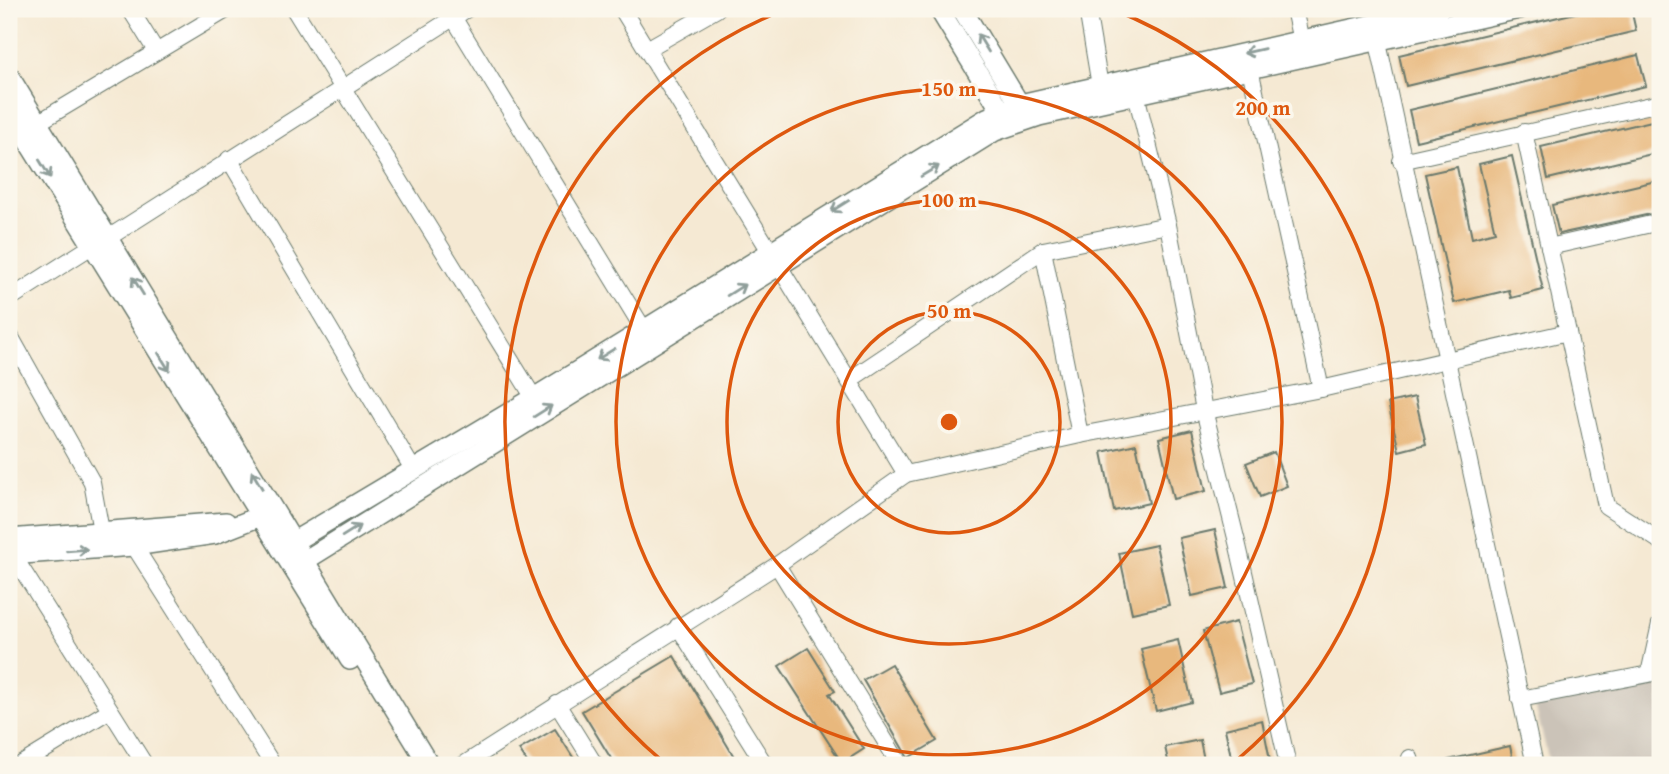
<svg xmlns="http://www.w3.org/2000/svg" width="1669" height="774" font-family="'Gentium Book Plus',serif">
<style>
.industrial{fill:#cbc3b8}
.building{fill:#e8b87d}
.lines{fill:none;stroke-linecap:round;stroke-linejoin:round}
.minor-casing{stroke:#6a796c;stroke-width:18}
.tertiary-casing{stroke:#6a796c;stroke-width:22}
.minor{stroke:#fff;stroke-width:16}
.tertiary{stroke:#fff;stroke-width:19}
.oneway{stroke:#8f9e9a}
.ring{fill:none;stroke:#de580e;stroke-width:3.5}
.centre{fill:#de580e;stroke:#fbf7ec;stroke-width:3.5}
.ring-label{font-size:21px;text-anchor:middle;font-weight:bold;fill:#de580e;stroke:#fbf7ec;stroke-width:7;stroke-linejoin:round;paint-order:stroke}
</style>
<rect width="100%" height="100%" fill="#fbf7ec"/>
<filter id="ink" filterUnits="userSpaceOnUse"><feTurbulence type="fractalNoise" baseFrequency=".0143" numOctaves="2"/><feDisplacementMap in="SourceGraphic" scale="14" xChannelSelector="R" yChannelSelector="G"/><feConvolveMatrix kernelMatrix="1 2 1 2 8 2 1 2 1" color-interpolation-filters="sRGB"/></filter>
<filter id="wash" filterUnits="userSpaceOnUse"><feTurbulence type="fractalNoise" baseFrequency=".00686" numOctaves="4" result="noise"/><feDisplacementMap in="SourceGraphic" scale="28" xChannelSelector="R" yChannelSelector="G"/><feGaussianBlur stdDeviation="1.57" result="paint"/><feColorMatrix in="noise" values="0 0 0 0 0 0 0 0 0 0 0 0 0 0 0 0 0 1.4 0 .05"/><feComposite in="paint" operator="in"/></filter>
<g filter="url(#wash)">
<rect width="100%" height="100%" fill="#f5e9d3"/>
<path class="industrial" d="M1660,626V765H1550L1535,705L1649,674Z"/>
<g id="blocks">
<g class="building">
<path d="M1592,9H1631L1636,31L1406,86L1399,55Z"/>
<path d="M1638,55L1646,86L1416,141L1409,110Z"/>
<path d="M1660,119V152L1548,179L1541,147Z"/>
<path d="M1512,156L1543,290L1511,298L1509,290L1454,303L1425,174L1457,167L1472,238L1495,232L1479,164Z"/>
<path d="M1656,181L1660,212L1559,234L1552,205Z"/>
<path d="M1415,397L1426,444L1399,451L1388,403Z"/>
<path d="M1192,430L1206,491L1173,499L1159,438Z"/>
<path d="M1136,444L1149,503L1114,511L1102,452Z"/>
<path d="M1274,452L1287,486L1260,497L1246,463Z"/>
<path d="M1215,530L1228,588L1192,596L1179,538Z"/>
<path d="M1156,545L1169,605L1132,613L1119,553Z"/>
<path d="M1236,622L1252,684L1219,692L1203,631Z"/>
<path d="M1178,640L1192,702L1156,711L1141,649Z"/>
<path d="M808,648L835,691L829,694L864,749L842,763L779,666Z"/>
<path d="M674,656L739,765H615L582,711Z"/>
<path d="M891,664L937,741L908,758L863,680Z"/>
<path d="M1262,720L1271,765H1233L1225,729Z"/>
<path d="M555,729L578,765H529L519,750Z"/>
<path d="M1200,740L1205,765H1169L1165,747Z"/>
<path d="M1510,746L1514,765H1448V760Z"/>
</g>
</g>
</g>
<g filter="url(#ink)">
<use href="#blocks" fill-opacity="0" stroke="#6a796c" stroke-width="2"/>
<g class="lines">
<g class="minor-casing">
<g id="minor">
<path d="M130,9L156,51"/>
<path d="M294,9L534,398"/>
<path d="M622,9L906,474"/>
<path d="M1087,9L1100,86"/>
<path d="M1294,9L1301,41"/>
<path d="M453,17L644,330"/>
<path d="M1375,29L1535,765"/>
<path d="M647,49L717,9"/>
<path d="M1250,69L1321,389"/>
<path d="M1136,94L1168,225L1204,410L1238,546L1288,765"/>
<path d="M1524,132L1606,506L1660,541"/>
<path d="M9,140L228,9"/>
<path d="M229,159L414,471"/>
<path d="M1401,161L1660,103"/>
<path d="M108,238L467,9"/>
<path d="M1549,247L1660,222"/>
<path d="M1043,250L1080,435"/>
<path d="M9,299L92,246"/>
<path d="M9,334L92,482L101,531"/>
<path d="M851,379L1043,250L1168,225"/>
<path d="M134,546L273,765"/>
<path d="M13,555L145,765"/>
<path d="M777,565L900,765"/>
<path d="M678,626L765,765"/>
<path d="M1520,699L1649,674L1660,624"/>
<path d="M557,704L595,765"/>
<path d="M1410,758L1412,765"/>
<path d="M20,765L110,710"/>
<path d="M463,765L777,565L906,474L1080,435L1321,389L1568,332"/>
</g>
</g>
<g class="tertiary-casing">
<g id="tertiary">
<path d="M939,9L1008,122"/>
<path d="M962,9L1026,115"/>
<path d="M9,76L429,765"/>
<path d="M9,111L350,660"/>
<path d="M9,539L226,522"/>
<path d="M281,549L534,398L987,118L1020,104L1440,9"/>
<path d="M9,555L134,546L215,534L271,512"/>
<path d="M293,568L995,131L1039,116L1519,9"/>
</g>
</g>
<use href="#minor" class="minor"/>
<use href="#tertiary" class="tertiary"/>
</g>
<defs><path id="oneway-shaft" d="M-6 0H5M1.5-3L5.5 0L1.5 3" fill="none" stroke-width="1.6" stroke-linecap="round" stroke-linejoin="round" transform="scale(1.75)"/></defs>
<g class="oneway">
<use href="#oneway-shaft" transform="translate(983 43) rotate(-122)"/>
<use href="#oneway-shaft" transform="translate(1254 51) rotate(167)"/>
<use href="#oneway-shaft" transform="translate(45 169) rotate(58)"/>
<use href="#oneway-shaft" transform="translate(930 171) rotate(-31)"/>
<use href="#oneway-shaft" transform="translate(840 206) rotate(148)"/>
<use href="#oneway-shaft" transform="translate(138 286) rotate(-122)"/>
<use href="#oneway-shaft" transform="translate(736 290) rotate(-32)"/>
<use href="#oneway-shaft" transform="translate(606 354) rotate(148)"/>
<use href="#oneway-shaft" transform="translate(164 362) rotate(58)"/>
<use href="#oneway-shaft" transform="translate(543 411) rotate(-32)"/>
<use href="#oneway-shaft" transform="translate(257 480) rotate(-121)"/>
<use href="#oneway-shaft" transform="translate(351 531) rotate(-32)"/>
<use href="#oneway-shaft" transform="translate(77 550) rotate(-4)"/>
</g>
</g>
<g class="ring">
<circle cx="949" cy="422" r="111"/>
<circle cx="949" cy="422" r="222"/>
<circle cx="949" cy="422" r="333"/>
<path d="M667 765A444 444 0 0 1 786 9M1112 9A444 444 0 0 1 1231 765"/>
</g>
<circle cx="949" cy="422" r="10" class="centre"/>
<g class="ring-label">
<text x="949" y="96">150 m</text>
<text x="1263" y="115">200 m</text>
<text x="949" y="207">100 m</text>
<text x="949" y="318">50 m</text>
</g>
<rect width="1669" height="774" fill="none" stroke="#fbf7ec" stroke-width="35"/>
</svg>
